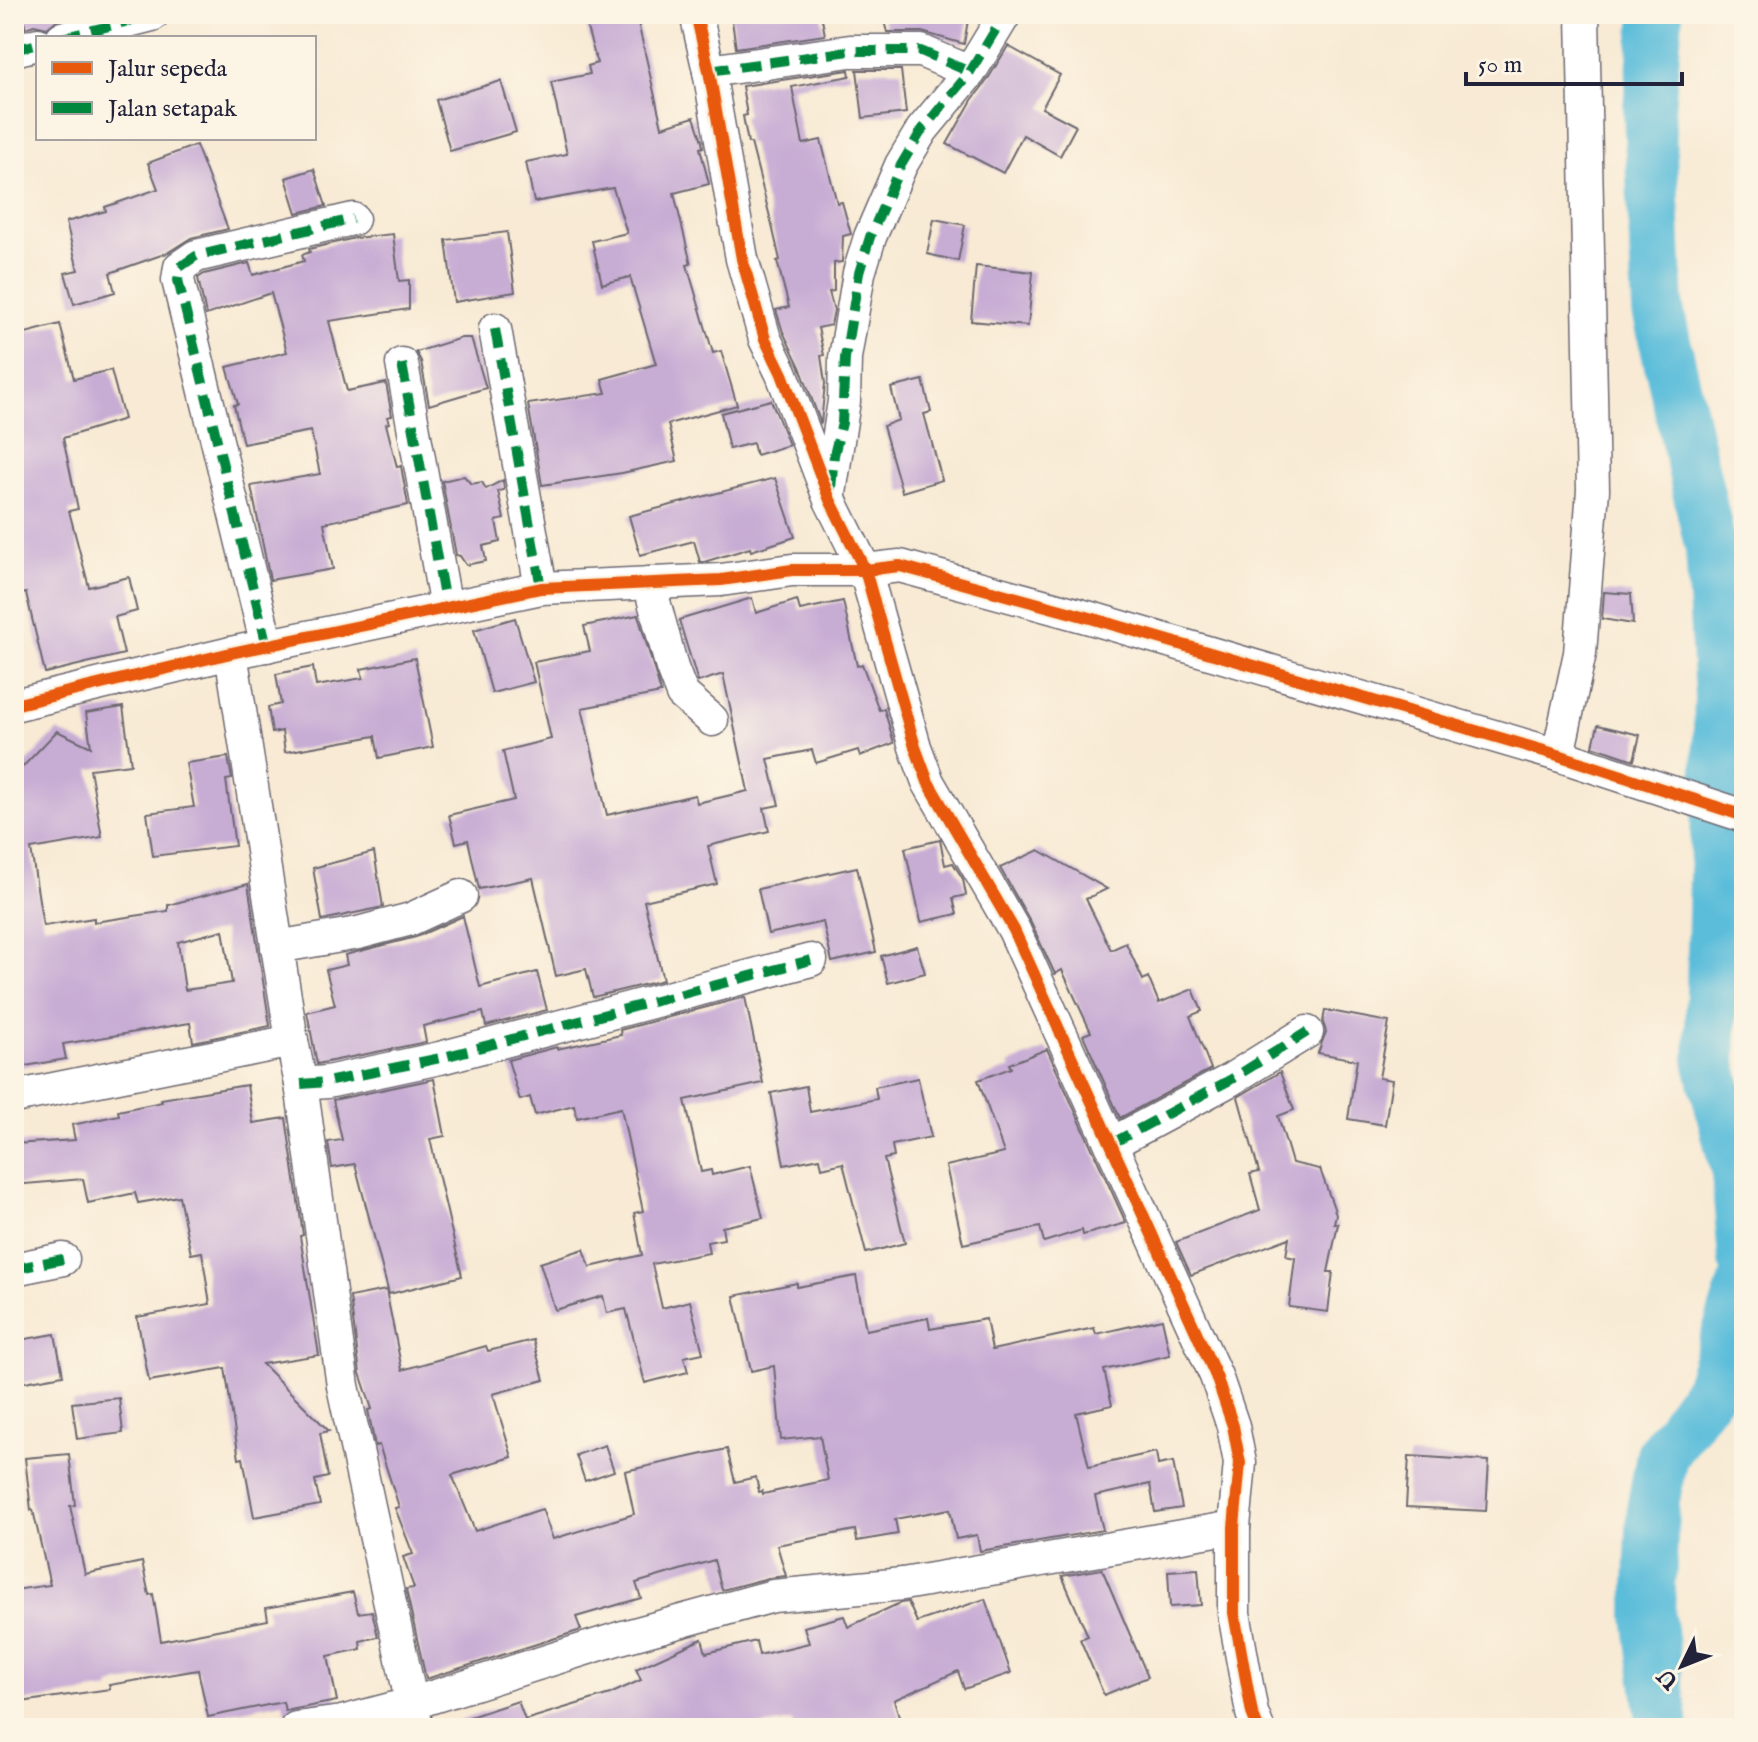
<svg xmlns="http://www.w3.org/2000/svg" width="1758" height="1742" font-family="'IM FELL English',serif">
<style>
.lines{fill:none;stroke-linecap:round;stroke-linejoin:round}
.river{stroke:#5cbdda;stroke-width:52}
.building{fill:#c7acd4;fill-rule:evenodd}
.minor-casing{stroke:#6d6871;stroke-width:35}
.minor{stroke:#fff;stroke-width:32}
.quiet{stroke:#00873e;stroke-width:10;stroke-dasharray:20 10;stroke-linecap:butt}
.cycleway-casing{stroke:#fcf5e5;stroke-width:17}
.cycleway{stroke:#e8590c;stroke-width:12}
</style>
<rect width="100%" height="100%" fill="#fcf5e5"/>
<filter id="ink" filterUnits="userSpaceOnUse"><feTurbulence type="fractalNoise" baseFrequency=".0125" numOctaves="2"/><feDisplacementMap in="SourceGraphic" scale="16" xChannelSelector="R" yChannelSelector="G"/><feConvolveMatrix kernelMatrix="1 2 1 2 8 2 1 2 1" color-interpolation-filters="sRGB"/></filter>
<filter id="wash" filterUnits="userSpaceOnUse"><feTurbulence type="fractalNoise" baseFrequency=".006" numOctaves="4" result="noise"/><feDisplacementMap in="SourceGraphic" scale="32" xChannelSelector="R" yChannelSelector="G"/><feGaussianBlur stdDeviation="1.8" result="paint"/><feColorMatrix in="noise" values="0 0 0 0 0 0 0 0 0 0 0 0 0 0 0 0 0 1.4 0 .05"/><feComposite in="paint" operator="in"/></filter>
<g filter="url(#wash)">
<rect width="100%" height="100%" fill="#f8ead4"/>
<g class="lines">
<g class="river">
<path d="M1657,14L1649,109L1658,310L1711,549L1720,696L1710,1064L1737,1173L1744,1259"/>
<path d="M1663,1728L1649,1615L1653,1505L1662,1455L1710,1389L1744,1283"/>
</g>
</g>
<g id="blocks">
<g class="building">
<path d="M24,14H79L57,20L47,28L34,25L25,28Z"/>
<path d="M583,14H636L662,127L694,117L702,141L703,147L700,148L709,184L674,193L691,264L687,265L713,353L721,351L737,405L668,424L677,461L622,473L542,485L528,404L606,393L602,379L656,364L630,277L602,284L592,241L627,233L613,188L534,202L526,162L567,154L551,82L590,74L588,66L597,63Z"/>
<path d="M731,14H821L825,35L736,48Z"/>
<path d="M882,14H969L964,44L922,32H887Z"/>
<path d="M1008,46L1060,75L1042,108L1076,126L1060,156L1023,135L1003,173L947,144L972,100L986,82Z"/>
<path d="M849,70L850,76L792,87L803,144L821,140L837,203L842,202L851,234L843,236L842,262L834,263V291L829,292L834,310L831,325L818,328L824,355L821,356L825,383L821,424L800,367L783,332L776,310L789,307L777,261L780,260L771,221L751,143H748L743,116L747,115L742,86Z"/>
<path d="M857,70H901L906,113L863,118Z"/>
<path d="M501,81L516,132L450,151L436,100Z"/>
<path d="M196,145L228,229L191,238L167,253L110,273L115,292L74,304L65,273L78,270L66,222L106,211L105,207L158,189L148,163Z"/>
<path d="M314,169L326,206L297,213L286,178Z"/>
<path d="M934,219L965,225L958,261L927,254Z"/>
<path d="M507,232L515,292L454,302L446,240Z"/>
<path d="M393,234L399,281L409,280V309L329,321L347,391L386,383L392,416L387,417L389,423L386,424L397,467L401,466L408,505L324,523L333,569L270,580L251,486L320,474L311,431L243,444L234,405L238,404L227,367L287,352L271,293L206,315L198,278L204,274L249,263L253,275L304,261L302,255L310,252L309,249L355,238Z"/>
<path d="M976,266L1033,272L1028,326L971,321Z"/>
<path d="M60,324L74,379L111,370L124,419L63,438L78,509L69,511L89,587L129,577L137,611L115,617L124,654L45,673L26,593L18,595L14,581V336Z"/>
<path d="M461,338H471L486,388L429,405L421,361L416,352Z"/>
<path d="M923,380L931,412L924,414L942,480L902,492L883,426L899,420L891,388Z"/>
<path d="M771,400L789,445L756,455L753,443L729,449L721,413Z"/>
<path d="M464,476L471,484L482,482L486,489L503,480L504,490L498,491L504,519L496,521L500,542L483,546L486,561L466,565L460,556L456,555L442,481Z"/>
<path d="M775,478L795,537L751,551L750,548L704,562H700L694,541L640,555L629,516Z"/>
<path d="M1604,592L1631,594L1633,624L1602,619Z"/>
<path d="M752,598L756,613L797,600L800,610L843,601L857,666L862,664L879,710L884,709L894,743L860,756L858,750L816,763L812,750L768,759L779,805L764,808L769,831L708,846L717,884L644,901L663,980L593,997L586,969L556,976L533,878L479,889L468,840L456,843L449,815L514,800L503,751L551,739L534,662L590,651L584,626L638,615L661,693L582,708L607,815L695,795L697,803L748,791L723,674L698,682L679,620Z"/>
<path d="M515,618L534,682L492,693L474,630Z"/>
<path d="M415,658L433,747L379,758L375,736L285,752L282,731L272,733L268,707L281,704L276,674L313,667L316,686L363,678L361,669Z"/>
<path d="M123,707L131,764L90,769L102,837L31,849L43,926L94,918V922L168,911V905L248,884L270,1026L193,1042L190,1023L63,1044L66,1059L14,1068V776L57,731L91,747L86,713ZM223,930L232,983L185,990L178,942Z"/>
<path d="M1598,725L1640,735L1634,760L1593,746Z"/>
<path d="M228,757L232,779L226,780L235,846L153,856L147,813L194,807L186,763Z"/>
<path d="M940,840L945,865L953,863L963,879L966,895L953,898L957,914L921,922L905,848Z"/>
<path d="M1039,850L1107,889L1086,899L1111,950L1126,943L1143,980L1148,977L1159,1003L1193,989L1202,1011L1190,1016L1211,1069L1120,1118L1083,1035L1091,1032L1062,970L1055,974L1030,921L1000,868Z"/>
<path d="M374,852L383,907L322,920L313,868Z"/>
<path d="M857,867L876,952L832,962L823,922L768,934L758,889Z"/>
<path d="M463,916L480,987L537,972L547,1010L486,1026L483,1012L423,1026L426,1042L317,1064L307,1012L335,1005L326,970L347,965L345,955L416,937Z"/>
<path d="M917,946L925,973L888,983L881,956Z"/>
<path d="M745,997L763,1083L685,1100L701,1172L711,1170L712,1175L750,1166L763,1218L722,1227L724,1239L707,1242L709,1253L652,1264L662,1308L690,1301L703,1353L684,1357L688,1372L645,1383L626,1309L607,1313L603,1296L555,1310L540,1263L584,1249L590,1267L642,1255L634,1213L643,1211L621,1108L577,1118L574,1105L535,1115L530,1097L520,1100L508,1060L557,1047V1049L621,1035L620,1030Z"/>
<path d="M1325,1010L1389,1022L1379,1078L1392,1080L1385,1125L1348,1119L1357,1060L1318,1053L1326,1032L1323,1022Z"/>
<path d="M1047,1049L1126,1223L1083,1235L1082,1230L1044,1242L1040,1227L963,1244L946,1166L1004,1153L978,1080L1011,1068L1009,1064Z"/>
<path d="M1280,1072L1294,1110L1278,1116L1292,1163L1320,1169L1336,1214L1334,1223L1338,1224L1328,1272H1333L1328,1312L1289,1307L1295,1258L1286,1256L1289,1238L1191,1275L1176,1242L1260,1210L1250,1174L1259,1172L1238,1097Z"/>
<path d="M918,1078L931,1137L892,1145L894,1157L884,1159L905,1243L866,1253L843,1163L822,1168L820,1158L784,1165L771,1093L806,1086L810,1112L877,1099L875,1087Z"/>
<path d="M434,1079L445,1136L430,1139L462,1276L389,1294L355,1164L332,1168L328,1142L342,1140L333,1100Z"/>
<path d="M247,1085L253,1123L286,1118L303,1235L300,1236L319,1355L262,1364L329,1431L320,1433L328,1477L315,1480L320,1505L254,1517L243,1458L239,1459L225,1368L149,1381L137,1317L210,1304L202,1252L191,1254L179,1196L138,1203L135,1193L88,1203L83,1179L14,1185V1144L75,1140L72,1125L119,1115L118,1111L162,1102L161,1099Z"/>
<path d="M856,1276L866,1330L928,1318L930,1329L986,1319L992,1350L1094,1328L1096,1334L1162,1319L1170,1355L1104,1370L1112,1405L1076,1413L1089,1467L1156,1452L1158,1465L1173,1462L1182,1508L1155,1512L1150,1484L1095,1496L1103,1530L980,1551L977,1535L956,1539L950,1509L895,1519L898,1534L857,1541L855,1530L777,1545L786,1576L768,1578L722,1590L714,1560L636,1583L641,1598L576,1617L581,1630L426,1679L406,1589L414,1588L403,1557L413,1554L395,1508L399,1507L379,1445L375,1446L368,1410L372,1409L360,1373L350,1297L386,1290L402,1370L486,1346L488,1351L533,1340L544,1380L493,1394L512,1457L452,1475L475,1531L542,1509L553,1539L634,1514L625,1471L727,1449L735,1482L756,1477L759,1492L762,1491L763,1494L828,1480L820,1436L781,1440L774,1366L751,1371L734,1296L797,1283V1287Z"/>
<path d="M55,1334L63,1375L14,1384V1341Z"/>
<path d="M119,1398L123,1433L77,1439L72,1403Z"/>
<path d="M605,1445L614,1471L585,1481L576,1455Z"/>
<path d="M69,1454L75,1505L70,1506L85,1574L142,1562L149,1595L153,1594L161,1641L268,1620L266,1608L353,1592L358,1613L372,1611L378,1637L360,1641L361,1649L328,1656L337,1701L285,1711L283,1702L208,1717L198,1670L109,1685L110,1689L14,1703V1590L50,1585L33,1510H31L25,1458Z"/>
<path d="M1409,1456L1489,1461L1486,1511L1406,1507Z"/>
<path d="M1102,1569L1148,1677L1104,1695L1080,1639L1088,1636L1062,1576Z"/>
<path d="M1198,1569L1201,1605L1170,1607L1168,1571Z"/>
<path d="M985,1599L1011,1673L964,1689L958,1671L894,1700L900,1719L872,1728H794L792,1721L750,1728H450L449,1724L518,1701L525,1720L610,1694L641,1680L636,1669L702,1639L706,1653L756,1641L759,1655L809,1643L804,1627L844,1616L848,1627L900,1603L908,1602L917,1622Z"/>
</g>
</g>
</g>
<g filter="url(#ink)">
<use href="#blocks" fill-opacity="0" stroke="#6d6871" stroke-width="2"/>
<g class="lines">
<g class="minor-casing">
<g id="minor">
<path d="M696,14L709,71L742,259L765,339L782,374L830,500L865,570L915,747L928,782L1014,930L1216,1376L1233,1426L1240,1463L1234,1527V1613L1252,1713L1258,1728"/>
<path d="M62,38L152,15"/>
<path d="M14,50L38,44"/>
<path d="M709,71L850,51H921L970,72"/>
<path d="M495,329L541,588"/>
<path d="M402,364L446,608"/>
<path d="M830,493L844,401L845,358L859,273L870,237L901,165L922,130L970,72L1005,14"/>
<path d="M649,583L672,668L682,694L712,720"/>
<path d="M267,646L178,280L180,267L196,256L353,219"/>
<path d="M231,653L292,1041L301,1084L343,1386L417,1728"/>
<path d="M14,705L231,653L541,588L721,580L792,570H865L900,566L1094,619L1558,755L1744,816"/>
<path d="M1558,755L1580,653L1593,490L1583,14"/>
<path d="M277,947L358,933L411,919L461,896"/>
<path d="M301,1084L327,1082L440,1058L811,960"/>
<path d="M14,1097L292,1041"/>
<path d="M1111,1144L1230,1080L1307,1032"/>
<path d="M14,1269L63,1259"/>
<path d="M296,1728L342,1722L410,1704L620,1638L773,1596L903,1584L1234,1527"/>
</g>
</g>
<use href="#minor" class="minor"/>
<g class="quiet">
<path d="M62,38L152,15"/>
<path d="M14,50L38,44"/>
<path d="M709,71L850,51H921L970,72"/>
<path d="M495,329L541,588"/>
<path d="M402,364L446,608"/>
<path d="M831,489L834,455L842,423L845,358L859,273L870,237L901,165L922,130L970,72L1005,14"/>
<path d="M267,646L178,280L180,267L196,256L353,219"/>
<path d="M301,1084L327,1082L440,1058L811,960"/>
<path d="M1111,1144L1230,1080L1307,1032"/>
<path d="M14,1269L63,1259"/>
</g>
<g class="cycleway-casing">
<g id="cycleway">
<path d="M696,14L709,71L742,259L765,339L782,374L830,500L865,570L915,747L928,782L1014,930L1216,1376L1233,1426L1240,1463L1234,1527V1613L1252,1713L1258,1728"/>
<path d="M14,705L231,653L541,588L721,580L792,570H865L900,566L1094,619L1558,755L1744,816"/>
</g>
</g>
<use href="#cycleway" class="cycleway"/>
</g>
</g>
<rect width="1758" height="1742" fill="none" stroke="#fcf5e5" stroke-width="48"/>
<rect x="36" y="36" width="280" height="104" fill="#fcf5e5" stroke="#a5a1a1" stroke-width="2"/>
<rect x="52" y="62" width="40" height="12" fill="#e8590c" stroke="#a5a1a1" stroke-width="2"/>
<text x="108" y="76" font-size="24" fill="#22223b">Jalur sepeda</text>
<rect x="52" y="102" width="40" height="12" fill="#00873e" stroke="#a5a1a1" stroke-width="2"/>
<text x="108" y="116" font-size="24" fill="#22223b">Jalan setapak</text>
<g transform="translate(1682 1666) rotate(227)" stroke="#fcf5e5" stroke-width="6" paint-order="stroke">
<path d="M0-6L14 30L0 20L-14 30Z" fill="#22223b"/>
<text y="-12" font-size="22" font-weight="bold" text-anchor="middle" fill="#22223b">U</text>
</g>
<path d="M1466 72v12h216v-12" fill="none" stroke="#22223b" stroke-width="4"/>
<text x="1478" y="72" font-size="24" fill="#22223b" stroke="#fcf5e5" stroke-width="6" paint-order="stroke">50 m</text>
</svg>
